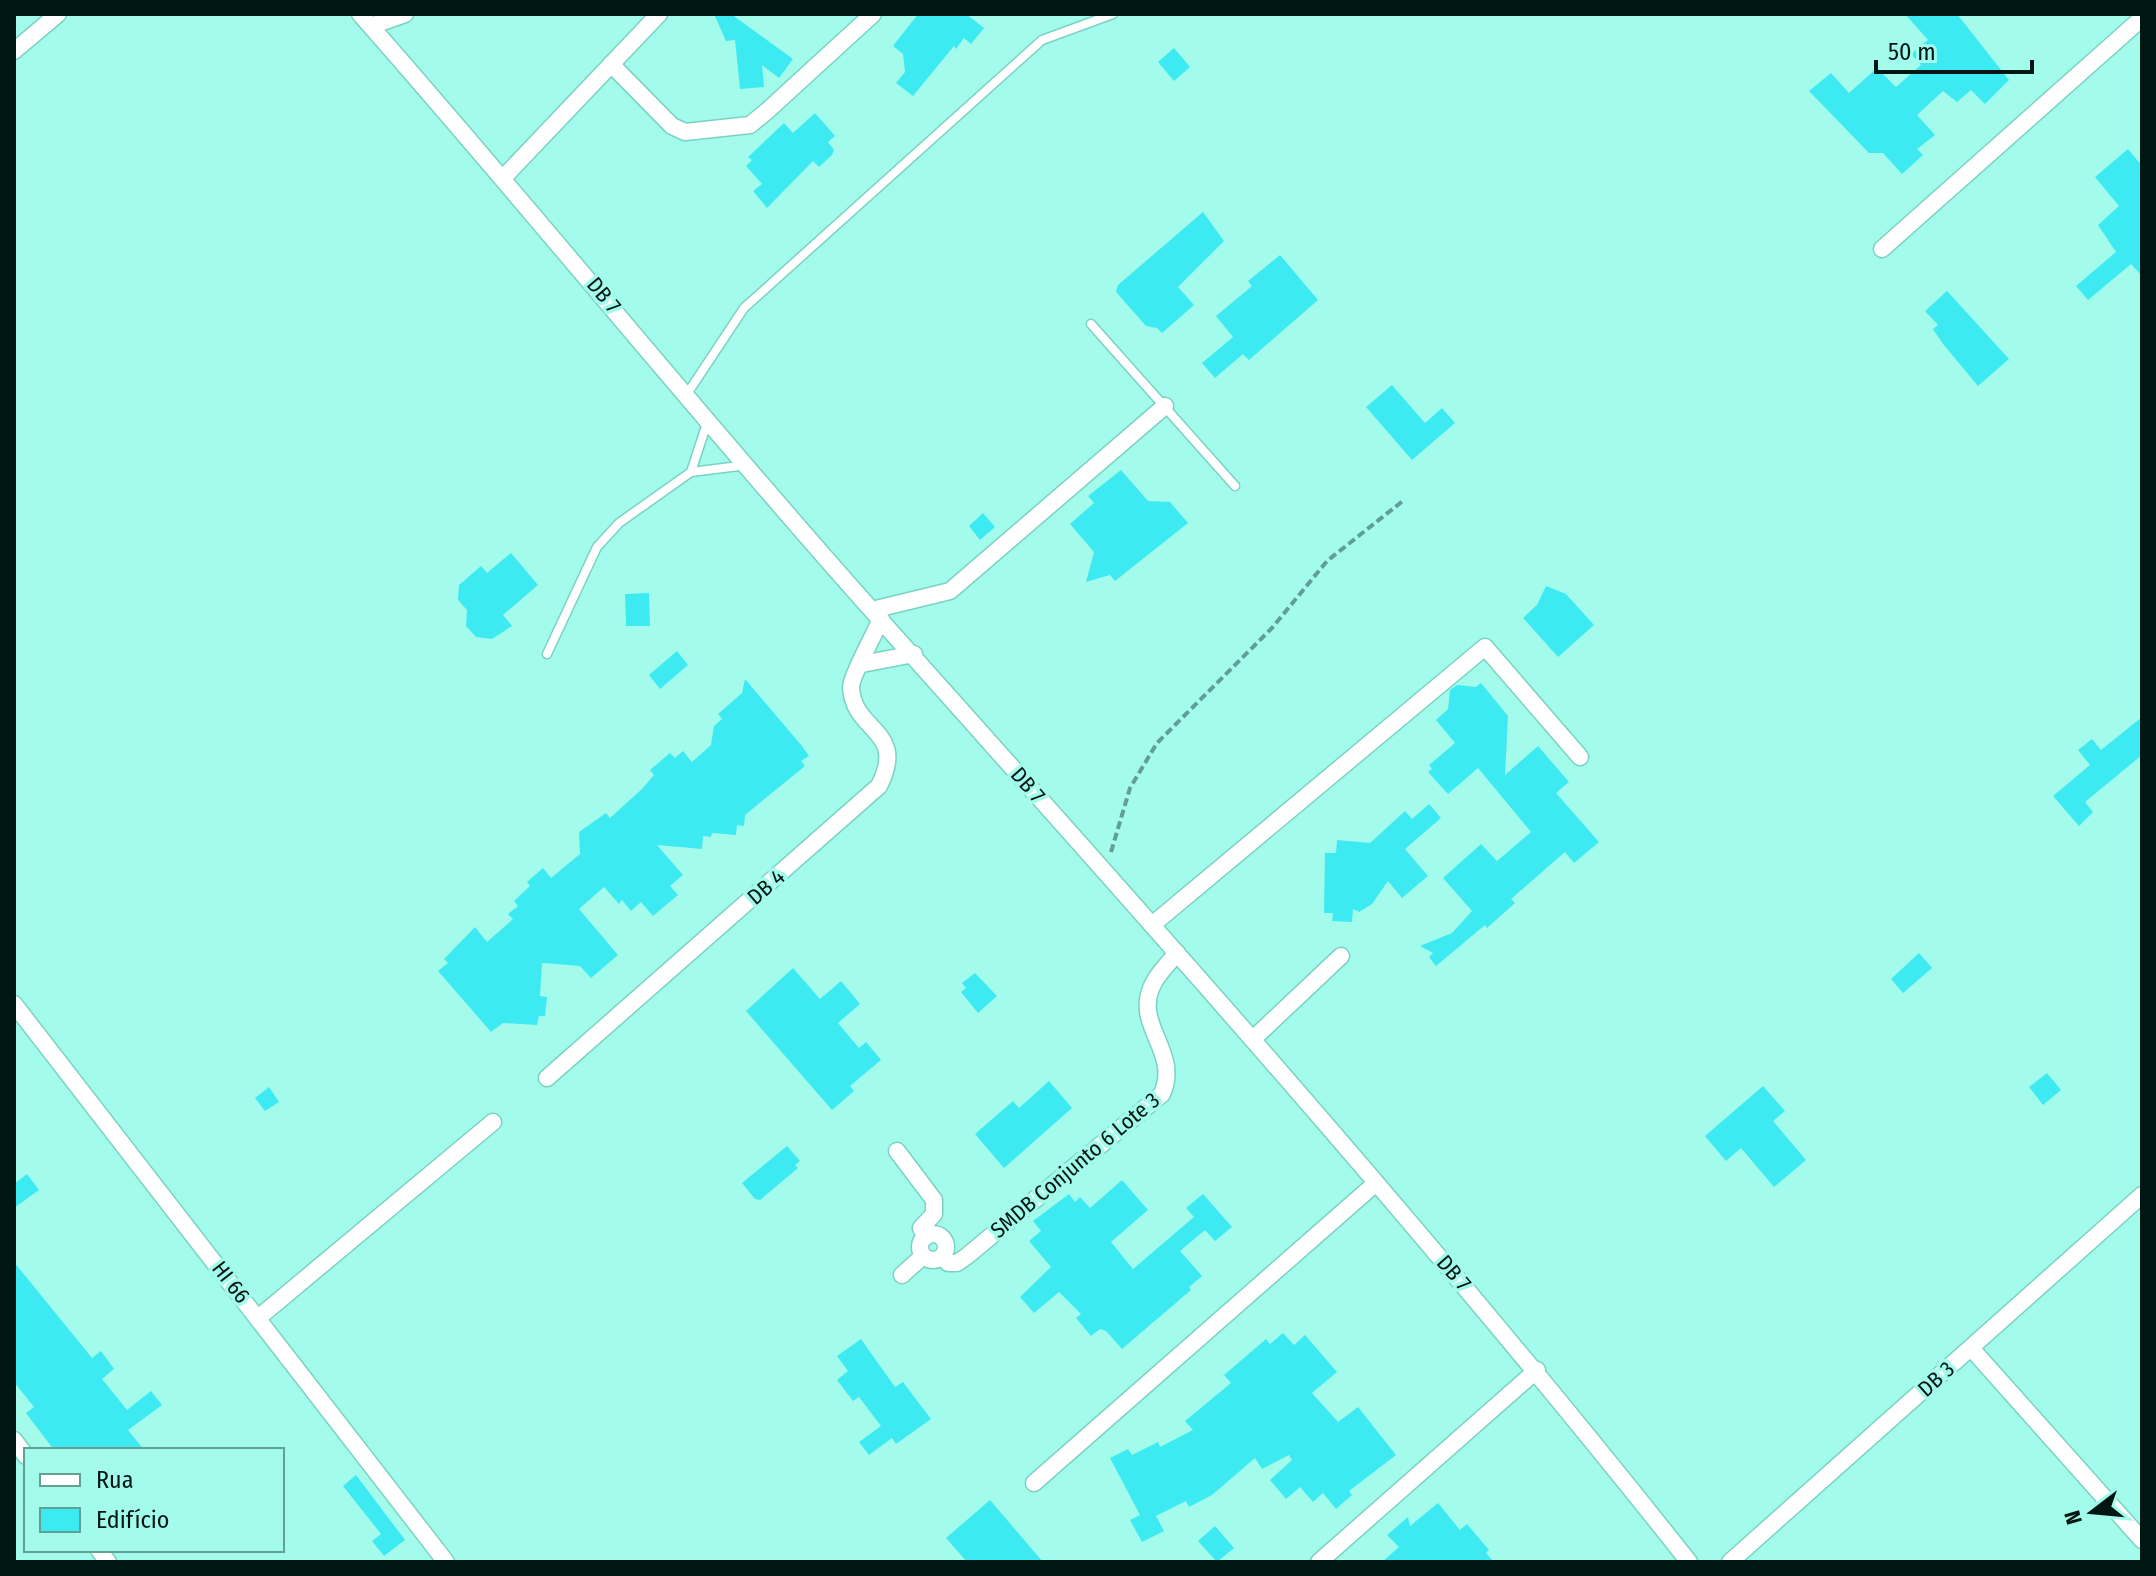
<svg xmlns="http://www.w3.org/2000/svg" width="2156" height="1576" font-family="'Fira Sans Condensed',sans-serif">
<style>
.building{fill:#3eeaf2}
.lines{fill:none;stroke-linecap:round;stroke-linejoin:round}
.service-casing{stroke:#7ad3c2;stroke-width:11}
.minor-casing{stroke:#7ad3c2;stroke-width:19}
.path{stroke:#619e93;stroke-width:4;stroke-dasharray:8 4;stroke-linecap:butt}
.service{stroke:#fff;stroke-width:8}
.minor{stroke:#fff;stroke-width:16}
.labels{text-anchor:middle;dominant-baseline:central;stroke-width:7;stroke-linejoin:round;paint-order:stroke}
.street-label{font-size:22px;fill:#001612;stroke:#a3fceb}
</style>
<rect width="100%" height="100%" fill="#a3fceb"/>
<g class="building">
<path d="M714,14H731L793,59L779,78L762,65L764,87L740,89L735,40L726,41Z"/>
<path d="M918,14H966L984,28L971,44L964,38L956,49L954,46L913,96L896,83L905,72L903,54L893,46Z"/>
<path d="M1905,14H1957L2009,80L1985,104L1971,90L1957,102L1943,91L1917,115L1935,135L1917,149L1923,155L1902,174L1883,153H1869L1809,91L1831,73L1849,93L1877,68L1896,87L1921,65L1911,54L1928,40Z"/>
<path d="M1174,48L1190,67L1174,81L1158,62Z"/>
<path d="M815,113L835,136L828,142L834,150L832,155L819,167L813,161L767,208L753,191L762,184L746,166L752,160L748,157L784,123L793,133Z"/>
<path d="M2128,149L2142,166V276L2131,264L2088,300L2076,286L2116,252L2098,225L2119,206L2095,177Z"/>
<path d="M1203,212L1224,241L1178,287L1194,305L1162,333L1157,328L1146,326L1116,292L1118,285Z"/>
<path d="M1280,255L1318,300L1249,360L1243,354L1215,378L1202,363L1233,337L1216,316L1252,286L1248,281Z"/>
<path d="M1947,291L2009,359L1978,386L1943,344L1933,329L1938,325L1925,311Z"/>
<path d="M1392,385L1425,423L1442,408L1455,423L1412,460L1366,407Z"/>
<path d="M1121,470L1148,501L1170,502L1188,523L1115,581L1110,575L1086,582L1094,552L1070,524L1094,503L1088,496Z"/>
<path d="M983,513L995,527L980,540L969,526Z"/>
<path d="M511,553L538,585L503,615L512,626L492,639L476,637L466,626L467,610L458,600L459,585L481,566L487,573Z"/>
<path d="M1546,586L1566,594L1594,625L1558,657L1523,618L1537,605Z"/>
<path d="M649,593L650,626H626L625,594Z"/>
<path d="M677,651L688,665L660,689L649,675Z"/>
<path d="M745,679L802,746L809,756L801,761L805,766L745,815L744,826L737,825L736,835L712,833L711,837L703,836L702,849L657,845L683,875L670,886L678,895L653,916L641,902L631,911L622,900L619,904L604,887L579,909L618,955L591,978L580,966L542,963L540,996L547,997L545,1016H539L537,1025L503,1023L491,1032L438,971L448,963L444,959L475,927L487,942L513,919L508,914L518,906L514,901L530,886L527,882L543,868L551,878L580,854L579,832L606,813L610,818L642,789L654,775L650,770L670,753L675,758L683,751L692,762L711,745L714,726L722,719L718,714L742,693Z"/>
<path d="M1481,683L1508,716L1505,775L1538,746L1569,782L1556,793L1599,842L1574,863L1565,852L1511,899L1515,903L1487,928L1485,925L1436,966L1429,957L1433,953L1420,946L1452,933L1472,911L1443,878L1481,844L1497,861L1531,832L1478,768L1448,794L1428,772L1432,769L1429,765L1455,743L1436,720L1448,709L1450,690L1457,685L1476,687Z"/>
<path d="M2142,717V755L2085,802L2093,812L2079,826L2053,796L2090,765L2078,750L2092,739L2101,750Z"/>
<path d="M1429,804L1441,818L1405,849L1428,876L1402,898L1388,881L1372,904L1359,912L1353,909L1352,922L1332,921L1333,913H1324L1325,853H1336L1337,840L1370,843L1405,811L1412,819Z"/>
<path d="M1919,953L1932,968L1903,993L1891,979Z"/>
<path d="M793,968L820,999L841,981L860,1004L838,1023L859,1048L866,1042L881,1060L850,1086L854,1091L832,1110L746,1011Z"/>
<path d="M975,973L997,996L978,1013L961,992L966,988L962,983Z"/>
<path d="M2047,1073L2061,1090L2043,1105L2029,1087Z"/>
<path d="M1049,1081L1072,1108L1004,1168L975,1134L1013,1101L1019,1108Z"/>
<path d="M1763,1086L1785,1111L1773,1121L1806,1160L1774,1187L1741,1148L1726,1161L1705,1136Z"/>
<path d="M269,1087L279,1102L265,1111L255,1098Z"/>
<path d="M787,1146L800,1161L795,1165L798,1168L760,1200L755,1199L742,1183Z"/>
<path d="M27,1174L39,1190L14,1208V1184Z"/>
<path d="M1122,1180L1148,1210L1111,1242L1133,1269L1194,1217L1186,1208L1203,1194L1232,1227L1215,1241L1205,1230L1180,1251L1202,1276L1189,1287L1191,1290L1122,1349L1106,1331L1100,1329L1091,1336L1076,1318L1081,1314L1059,1292L1034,1313L1020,1297L1051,1267L1029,1241L1041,1231L1033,1221L1069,1194L1075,1202L1080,1197L1090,1208Z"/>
<path d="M14,1262L92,1358L101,1351L114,1369L102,1379L127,1410L151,1391L162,1405L128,1430L144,1450H54L26,1413L34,1407L14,1382Z"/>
<path d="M1283,1333L1294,1345L1305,1335L1337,1372L1312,1393L1338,1422L1358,1407L1396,1455L1349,1491L1352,1495L1336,1509L1323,1493L1313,1502L1300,1487L1286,1499L1270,1480L1292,1460L1289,1455L1262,1469L1255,1458L1212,1495L1189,1507L1186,1501L1156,1516L1164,1531L1142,1542L1130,1520L1140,1515L1110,1458L1128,1449L1132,1455L1158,1442L1160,1447L1193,1430L1185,1421L1231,1383L1224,1375L1266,1339L1270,1344Z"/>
<path d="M861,1339L895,1387L903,1382L931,1419L896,1444L892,1438L869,1455L859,1442L881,1426L859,1397L853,1401L837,1380L848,1371L837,1356Z"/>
<path d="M356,1475L405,1540L384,1556L372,1541L381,1534L343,1486Z"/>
<path d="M990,1500L1043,1562H967L946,1538Z"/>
<path d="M1438,1503L1460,1530L1467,1524L1489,1550L1486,1553L1494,1562H1382L1399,1547L1387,1535L1408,1517L1410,1526Z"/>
<path d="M1215,1526L1234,1548L1217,1562L1198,1541Z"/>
</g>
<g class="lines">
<g class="service-casing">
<g id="service">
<path d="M1091,324L1235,486"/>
<path d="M687,394L744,308L1042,40L1113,14"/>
<path d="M691,472L708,420"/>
<path d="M547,654L597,547L619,523L691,472L747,465"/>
</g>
</g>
<g class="minor-casing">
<g id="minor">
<path d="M360,14C532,209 695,412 868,606C1148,919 1428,1232 1689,1562"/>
<path d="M371,26L405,14"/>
<path d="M14,51L58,14"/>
<path d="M611,64L672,126L685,132L750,125L767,111L873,14"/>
<path d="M504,177L659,14"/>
<path d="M1882,249L2142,18"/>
<path d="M872,610L950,591L1165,406"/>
<path d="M862,664L914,654"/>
<path d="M1152,925L1485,647L1580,757"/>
<path d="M14,1004L446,1562"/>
<path d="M1253,1039L1341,956"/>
<path d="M547,1078L879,786C908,729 853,733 851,687C851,677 875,633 881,619"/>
<path d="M897,1151L934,1200V1214L921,1228L926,1237"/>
<circle cx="933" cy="1247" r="13"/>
<path d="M943,1257L948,1263H957L967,1256L1162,1094C1181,1051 1132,1025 1153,984C1159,972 1169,963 1177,953"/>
<path d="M902,1275L923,1256"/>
<path d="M258,1318L493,1122"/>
<path d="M1971,1348L2142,1540"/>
<path d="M14,1440L26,1456"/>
<path d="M1034,1483L1376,1183"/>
<path d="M99,1550L108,1562"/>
<path d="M1319,1562L1537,1370"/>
<path d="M1730,1562L2142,1195"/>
</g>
</g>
<path class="path" d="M1111,852L1130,788L1157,743L1272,628L1327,561L1404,500"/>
<use href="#service" class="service"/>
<use href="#minor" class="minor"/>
</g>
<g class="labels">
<g class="street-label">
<text transform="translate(604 295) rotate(50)">DB 7</text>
<text transform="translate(1028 785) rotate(49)">DB 7</text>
<text transform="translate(766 887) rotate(-41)">DB 4</text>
<text transform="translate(1075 1165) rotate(-40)">SMDB Conjunto 6 Lote 3</text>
<text transform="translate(1454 1273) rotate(49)">DB 7</text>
<text transform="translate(231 1282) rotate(52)">HI 66</text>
<text transform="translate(1936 1379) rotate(-42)">DB 3</text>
</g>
</g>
<rect width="2156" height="1576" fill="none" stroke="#001612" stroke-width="32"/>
<rect x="24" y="1448" width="260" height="104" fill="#a3fceb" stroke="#62a094" stroke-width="2"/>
<rect x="40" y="1474" width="40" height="12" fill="#ffffff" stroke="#62a094" stroke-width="2"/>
<text x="96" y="1488" font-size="24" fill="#001612">Rua</text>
<rect x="40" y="1508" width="40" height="24" fill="#3eeaf2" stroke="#62a094" stroke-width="2"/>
<text x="96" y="1528" font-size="24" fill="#001612">Edifício</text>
<g transform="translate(2092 1512) rotate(254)" stroke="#a3fceb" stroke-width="6" paint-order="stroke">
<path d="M0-6L14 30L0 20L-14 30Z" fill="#001612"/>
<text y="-12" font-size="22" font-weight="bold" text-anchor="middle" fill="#001612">N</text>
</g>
<path d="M1876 60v12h156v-12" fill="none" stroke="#001612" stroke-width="4"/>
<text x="1888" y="60" font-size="24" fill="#001612" stroke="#a3fceb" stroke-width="6" paint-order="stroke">50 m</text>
</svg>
